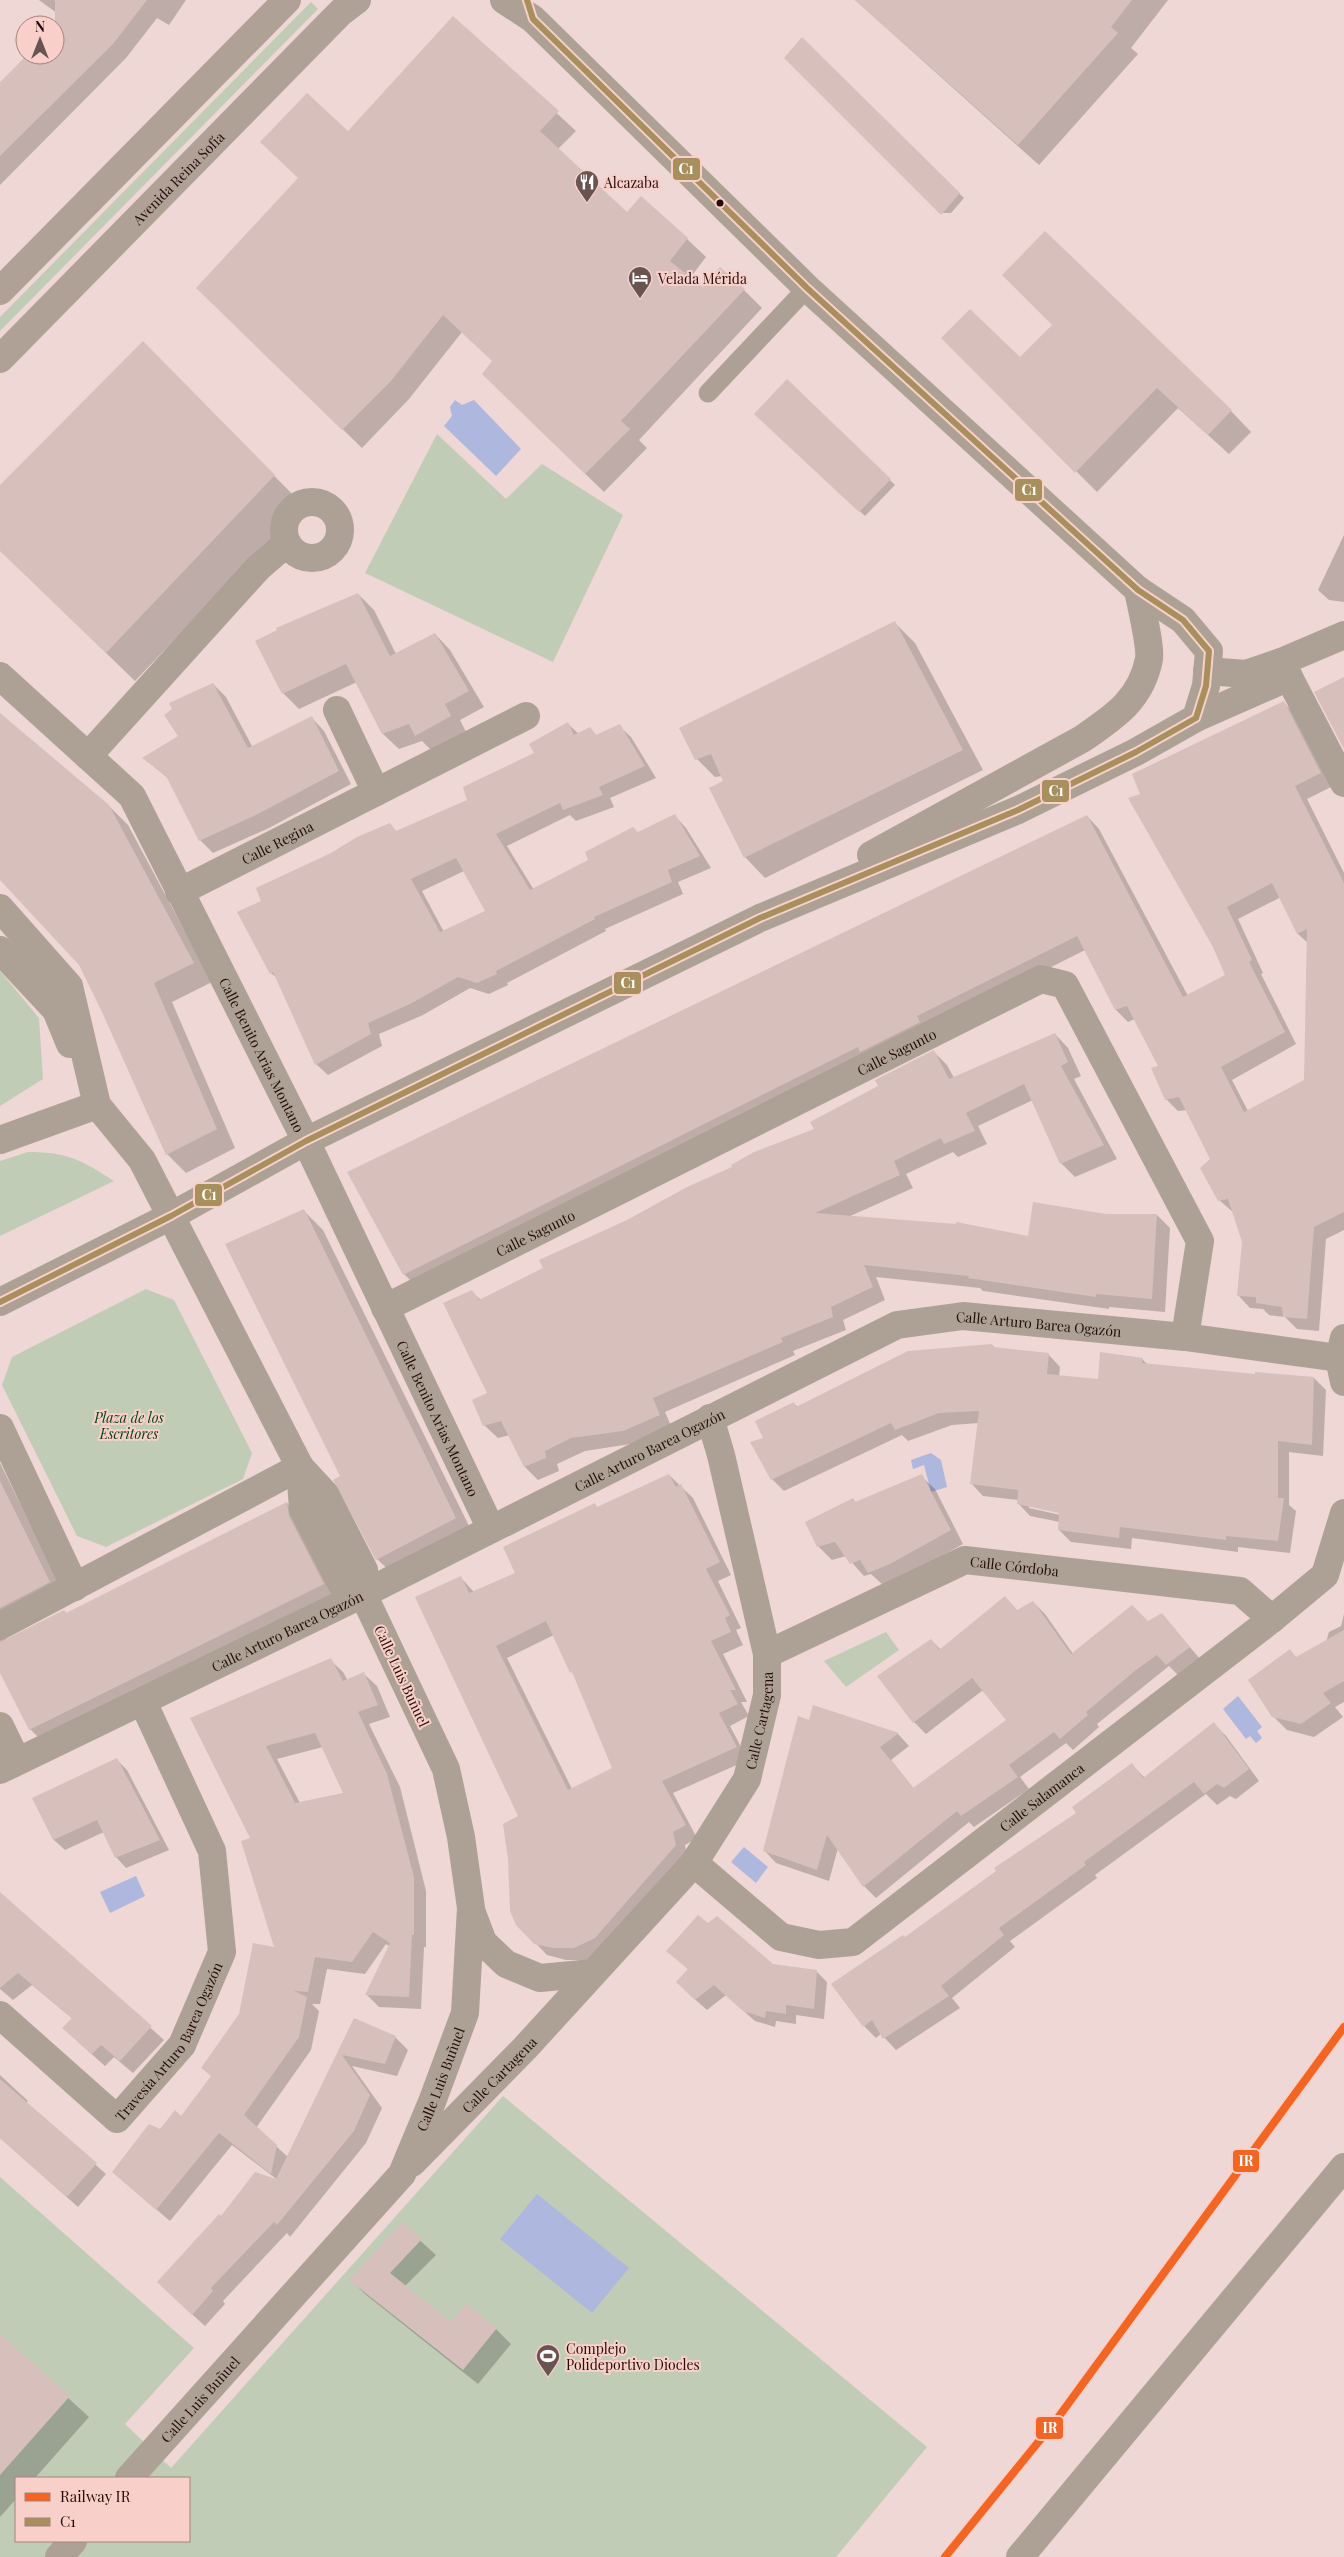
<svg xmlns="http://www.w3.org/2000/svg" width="1344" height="2557" font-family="'Playfair Display',serif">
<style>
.green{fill:#c1ccb7;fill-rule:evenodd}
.water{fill:#aeb7de}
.shadow{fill:#0003;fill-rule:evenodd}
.building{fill:#d7bfbc;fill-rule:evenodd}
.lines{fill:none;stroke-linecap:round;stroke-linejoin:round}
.service{stroke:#ada195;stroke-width:19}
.minor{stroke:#ada195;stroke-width:28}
.trunk{stroke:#b0a196;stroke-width:28}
.bus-1-casing{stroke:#f9cfc9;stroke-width:10}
.bus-1{stroke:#a7905d;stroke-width:6}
.rail-1-casing{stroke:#f9cfc9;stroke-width:11}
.rail-1{stroke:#f26522;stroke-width:8}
.bus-dot{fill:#230d0a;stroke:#f9cfc9;stroke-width:2}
.labels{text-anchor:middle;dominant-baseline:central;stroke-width:4;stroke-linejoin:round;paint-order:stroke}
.street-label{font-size:14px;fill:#230d0a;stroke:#f9cfc9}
.poi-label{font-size:14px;fill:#230d0a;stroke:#f9cfc9;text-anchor:start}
.park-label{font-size:14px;font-style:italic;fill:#034216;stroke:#f9cfc9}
.line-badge{stroke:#f9cfc9;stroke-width:2}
.badge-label{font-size:14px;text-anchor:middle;font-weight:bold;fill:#fff}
</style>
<rect width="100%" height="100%" fill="#eed7d4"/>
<g class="green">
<path d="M311,2L318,9L0,331V317Z"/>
<path d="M437,434L506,499L542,464L623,515L553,662L365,573Z"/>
<path d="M0,971L39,1018L43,1079L0,1106Z"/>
<path d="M28,1152C68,1152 81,1160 114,1181L0,1236V1161Z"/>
<path d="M146,1289L174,1300L252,1453L243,1479L106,1547L77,1536L2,1385L12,1357Z"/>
<path d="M886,1632L899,1650L846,1687L824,1661Z"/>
<path d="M503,2096L927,2447L836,2557H0V2177L194,2348L125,2424L171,2468ZM16,2478H189V2541H16Z"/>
</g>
<g class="water">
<path d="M455,400L462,405L474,400L521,449L496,476L444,426L452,416L450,407Z"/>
<path d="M931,1453L941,1460L947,1487L931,1492L924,1465L913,1469L911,1460Z"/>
<path d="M1238,1696L1262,1727L1257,1731L1262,1738L1256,1743L1250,1736L1246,1739L1223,1709Z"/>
<path d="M744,1847L768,1867L756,1883L731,1862Z"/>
<path d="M136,1876L145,1896L110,1913L100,1892Z"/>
<path d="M537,2194L629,2268L592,2313L500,2239Z"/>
</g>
<g class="shadow">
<path d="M39,0H186L169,25L157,18L126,58L0,185V84L29,55H55V29L65,19Z"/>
<path d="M855,0H1168L1131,48L1138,54L1039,165Z"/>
<path d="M453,17L576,131L558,149L627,214L687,239L706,257L690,278L703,289L744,290L762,308L639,440L647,448L604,492L502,393L494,362L462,332L409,399L362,448L217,307L348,132Z"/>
<path d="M802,39L964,198L951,213H942Z"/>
<path d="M1054,325L1231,411L1251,432L1229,454L1178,408L1097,492L943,338L1020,359Z"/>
<path d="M143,343L303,505L135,681L0,550V487Z"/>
<path d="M787,381L895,485L865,516L756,414Z"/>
<path d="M1344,535V602L1329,600L1318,590Z"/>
<path d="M358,594L374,610L396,654L435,634L450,650L484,707L460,720L466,732L431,750L422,741L399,749L383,734L357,682L299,709L283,693L256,642Z"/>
<path d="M895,623L915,643L983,770L765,878L745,857L722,776L715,777L694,756Z"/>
<path d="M213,684L226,697L253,748L312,718L324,731L351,784L269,828L213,853L200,840L170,780L144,758L180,736L174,710Z"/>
<path d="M1284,703L1296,715L1333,786L1307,799L1344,873V1230L1326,1239L1319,1331L1297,1329L1285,1317L1269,1315L1263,1309L1250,1308L1238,1295L1244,1242L1233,1212L1219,1200L1212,1159L1187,1110L1178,1111L1166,1099L1160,1066L1135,1019L1128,1022L1116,1010L1085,950L416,1286L404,1274L1087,816L1099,829L1188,996L1227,975L1142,794ZM1281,897L1298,934L1308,943L1306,1080L1248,1111L1232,1080L1296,1044L1261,974L1263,973L1238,919Z"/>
<path d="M0,715L109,806L128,825L212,982L172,1002L235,1148L186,1173L167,1154L103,1011L80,964L0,879Z"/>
<path d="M568,724L579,734L590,728L597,736L619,726L631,737L656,778L610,798L614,807L576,821L570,815L507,846L534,890L675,816L686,828L711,868L678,882L683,894L605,929L606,931L507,983L508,985L489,994L470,988L423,1015L379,1034L382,1046L328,1075L316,1064L277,978L271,973L263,901L332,854L390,825L397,832L469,800L536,754ZM464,871L487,912L444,932L422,891Z"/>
<path d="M1055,1034L1068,1048L1081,1076L1074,1079L1117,1159L1075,1177L1061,1163L1033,1100L978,1126L987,1144L958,1157L953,1152L906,1174L913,1188L848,1217L1030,1237L1106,1215H1157L1170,1228L1165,1312L1109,1307V1309L983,1291L980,1288L876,1277L885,1300L843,1320L846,1330L793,1351L795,1355L665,1412L672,1428L637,1443L585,1451L557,1464L559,1471L538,1480L525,1467L510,1435L498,1438L484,1425L489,1393L472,1292L481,1300L545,1269L605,1232L816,1129L934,1052L947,1065L954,1078Z"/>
<path d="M304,1211L323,1230L475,1538L397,1578L377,1559L341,1477Z"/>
<path d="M992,1345L996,1349L1048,1354L1060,1367L1059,1377L1099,1380L1142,1359L1148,1365L1256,1376L1314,1378L1326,1390L1323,1456L1289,1452V1505L1296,1511L1290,1553L1238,1547V1552L1132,1538L1131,1549L1071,1542L1059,1530L1060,1522L1030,1516L1018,1503V1500L983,1496L971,1483L979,1423L952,1425L908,1441L902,1435L784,1491L772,1479L752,1443L764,1439L794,1404L798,1407ZM1029,1505L1065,1514V1516L1029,1508Z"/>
<path d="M0,1463L69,1602L7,1637L5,1642L64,1611L67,1614L287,1503L306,1523L343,1604L50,1749L30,1729L0,1670Z"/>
<path d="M669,1475L693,1498L731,1575L718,1581L741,1628L736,1630L743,1645L723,1654L747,1702H741L749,1716L730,1726L748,1760L673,1793L697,1838L685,1845L687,1858L587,1960H566L547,1955L517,1924L520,1816L461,1578L474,1592L516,1573L595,1505L598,1508ZM554,1635L575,1676L614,1768L572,1789L507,1658Z"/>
<path d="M921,1476L935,1489L963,1544L904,1577L883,1585L871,1574L864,1576L846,1556L832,1560L818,1546L853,1499L856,1503Z"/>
<path d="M1005,1598L1018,1611L1033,1602L1045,1614L1073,1654L1162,1615L1201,1660L1179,1676L1169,1666L1097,1724L1099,1727L1073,1750L1066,1743L1020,1777L1029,1789L974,1827L969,1822L876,1898L864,1886L838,1848L829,1881L776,1863L765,1851L814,1706L898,1734L909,1746L891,1760L914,1789L1008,1720L983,1690L926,1734L914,1722L931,1640L941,1650Z"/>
<path d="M1344,1614V1702L1335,1707L1343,1717L1314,1737L1287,1730L1273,1716L1297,1658L1326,1642L1329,1632L1341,1626Z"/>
<path d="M330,1660L343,1672L348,1681L364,1674L377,1686L390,1717L369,1724L400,1787L426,1891V1947H424L421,2009L379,2007L367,1995L390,1947L386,1944L365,1974L327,1969L320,2004H312L319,2011L311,2050L256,2128L288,2157L355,2019L395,2037L408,2050L397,2076L352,2066L382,2108L366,2143L290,2237L287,2233L223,2301L225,2304L205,2326L171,2295L221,2218L279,2181L232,2145L170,2221L113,2172L161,2131L182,2117L212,2077L203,2068L240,2015L276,1948L252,1838L192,1719ZM323,1747L345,1794L300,1803L277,1759Z"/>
<path d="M1214,1724L1226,1736L1259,1781L1236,1799L1230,1796L1217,1805L1206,1794L1095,1875L1097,1878L1010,1941L1015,1947L952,1998L960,2008L896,2050L881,2034L876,2038L864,2026L832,1984L905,1938L1078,1813L1132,1765L1145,1778Z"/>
<path d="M117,1760L127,1770L169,1850L126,1868L116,1857L104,1832L65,1850L54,1840L33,1799Z"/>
<path d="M0,1894L164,2040L133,2073L114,2057L105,2066L77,2041L73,2019L32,1985L13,2000L0,1989Z"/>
<path d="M708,1924L772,1965L817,1972L827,1982L824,2019L796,2015V2024L776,2021L775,2027L755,2021L726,1995L707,2010L688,1993L689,1970L668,1951Z"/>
<path d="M0,2075L28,2101L26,2103L106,2174L78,2207L0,2138Z"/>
<path d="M402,2224L436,2255L405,2286L451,2324L496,2329L511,2344L478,2384L365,2294L351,2280Z"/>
<path d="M0,2336L89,2417L35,2478H16V2499L0,2517Z"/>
</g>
<g class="building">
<path d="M55,0H147L113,44L0,156V82L27,55H55Z"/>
<path d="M855,0H1132L1111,27L1118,33L1018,145Z"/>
<path d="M453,16L559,111L540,131L627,212L641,196L688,238L670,261L703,287L720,267L745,289L621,421L630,429L585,474L482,374L492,361L443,315L391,381L342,430L196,288L298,178L260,142L307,93L348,131Z"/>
<path d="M802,37L960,193L941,215L784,58Z"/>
<path d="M1045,231L1232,410L1208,435L1157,388L1075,473L941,338L970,309L1020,357L1052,325L1002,275Z"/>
<path d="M143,341L275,475L106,653L0,551V485Z"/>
<path d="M787,379L891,479L859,512L754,414Z"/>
<path d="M358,593L390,656L435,633L469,691L445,704L451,716L415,736L409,724L382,734L346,664L282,694L255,641L277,630L276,628Z"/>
<path d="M895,621L963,750L744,858L709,788L723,781L711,754L695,760L679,728Z"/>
<path d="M1344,677V749L1314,692Z"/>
<path d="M213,683L248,748L312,716L339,771L256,815L199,841L166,776L142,758L178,736L164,715L172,709L169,703Z"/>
<path d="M1284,701L1321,773L1295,786L1344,883V1212L1314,1227L1307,1319L1283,1317L1282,1307L1256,1303V1297L1237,1296L1242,1242L1228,1199L1218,1201L1200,1168L1210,1159L1179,1097L1165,1100L1151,1068L1158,1066L1133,1018L1127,1006L1115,1010L1077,936L917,1016L920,1022L860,1052L858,1047L403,1275L347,1172L1087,815L1183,997L1225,975L1213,947L1128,798L1140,794L1132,774ZM1272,883L1297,934L1307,929L1304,1080L1244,1112L1221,1067L1285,1032L1249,962L1252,960L1227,907Z"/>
<path d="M0,713L109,805L194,963L154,983L217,1129L166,1155L102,1012L79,965L0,880Z"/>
<path d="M568,722L574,735L590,727L596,735L620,724L645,766L599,787L603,795L563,810L560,803L496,834L530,890L588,860L585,852L633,827L638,832L675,814L700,856L668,870L672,882L594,917L595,919L496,971L497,974L477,983L458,977L412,1003L368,1023L371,1034L315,1065L273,972L270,974L237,912L261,901L256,888L331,853L357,837L390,823L396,831L467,800L463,787L534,753L529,744ZM456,858L485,911L440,932L411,879Z"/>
<path d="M1055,1033L1068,1062L1061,1066L1104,1145L1060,1164L1024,1084L966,1113L975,1131L944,1144L941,1138L894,1161L900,1175L815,1213L956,1224V1222L1028,1236L1033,1202L1106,1214H1157L1152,1299L1096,1294V1297L968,1278L969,1276L864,1265L873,1287L831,1307L833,1317L781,1338L783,1342L653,1398L660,1415L623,1431L571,1438L545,1451L546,1458L524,1467L501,1421L483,1426L472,1400L487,1393L443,1303L472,1290L479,1300L543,1268L539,1260L627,1220L687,1187L732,1167L731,1165L754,1152L814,1129L810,1122L878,1086L875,1080L934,1050L949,1079Z"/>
<path d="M304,1209L456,1518L376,1560L333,1480L340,1476L225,1244Z"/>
<path d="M992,1344L993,1347L1049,1353L1047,1374L1098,1379L1100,1352L1143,1358L1142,1363L1255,1374V1372L1314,1377L1312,1445L1278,1441V1498H1284L1278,1541L1226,1536V1540L1120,1527L1119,1538L1058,1530L1059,1513L1017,1504L1018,1490L970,1484L979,1411L939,1413L895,1430L891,1423L771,1480L750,1442L763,1438L755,1421L794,1402L796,1407L908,1351Z"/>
<path d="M669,1474L676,1487L681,1484L720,1562L706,1569L730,1615L725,1618L731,1632L711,1641L736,1690H730L738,1704L719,1713L737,1747L662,1781L686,1825L673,1832L676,1845L595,1938L574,1948H553L534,1944L516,1925L510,1911L508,1859L503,1824L518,1816L415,1597L461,1576L469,1593L515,1573L503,1547L595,1503L597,1507ZM546,1621L570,1673L572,1672L612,1768L568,1790L496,1646Z"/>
<path d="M922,1474L951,1530L890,1564L868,1573L860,1560L850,1564L835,1542L817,1547L805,1522L853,1498L855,1502Z"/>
<path d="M0,1481L50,1582L0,1608Z"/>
<path d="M287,1502L289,1516L324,1584L29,1730L0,1673V1642L64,1610L66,1613Z"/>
<path d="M1005,1596L1017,1610L1033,1601L1071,1654L1132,1605L1148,1621L1162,1613L1190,1647L1166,1665L1157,1655L1136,1670L1086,1712L1088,1715L1060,1739L1054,1732L1009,1765L1018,1777L961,1816L957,1811L863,1887L827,1835L817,1870L763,1851L798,1716L809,1720L813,1705L899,1733L880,1747L913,1788L1006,1720L972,1678L913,1723L877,1676L931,1639L939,1650Z"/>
<path d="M1344,1630V1681L1323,1693L1331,1703L1301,1724L1272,1717L1248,1680L1290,1649L1296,1657Z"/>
<path d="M331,1658L343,1681L364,1672L378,1705L358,1712L387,1774L414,1877V1935H412L409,1997L365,1995L390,1943L373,1932L352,1962L315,1957L308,1992L294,1991L307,1997L299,2037L244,2115L277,2145L271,2174L219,2133L156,2210L112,2172L149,2124L160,2129L175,2110L181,2116L211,2076L201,2068L239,2014L253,1943L274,1947L241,1841L250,1838L190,1718ZM315,1733L343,1793L295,1803L266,1746Z"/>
<path d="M1214,1722L1249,1769L1224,1788L1217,1784L1204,1794L1194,1782L1084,1862L1086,1865L999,1928L1004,1935L941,1986L949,1996L883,2039L872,2020L863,2027L831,1984L903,1935L905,1937L996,1871L994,1868L1076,1813L1072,1807L1132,1763L1143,1778Z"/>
<path d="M117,1758L160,1840L115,1858L97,1820L53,1840L32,1798Z"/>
<path d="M0,1892L152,2026L120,2061L101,2045L92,2054L62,2028L72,2018L18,1973L0,1988Z"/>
<path d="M698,1915L708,1923L717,1916L773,1964L817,1970L814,2009L786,2005V2014L766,2011L765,2018L743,2011L714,1985L695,2000L676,1982L688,1969L666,1951Z"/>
<path d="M354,2018L396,2036L385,2064L342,2055L370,2095L354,2131L277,2225L274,2222L211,2288L213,2291L192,2315L157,2282L219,2214L221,2216L255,2172L276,2179Z"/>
<path d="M0,2079L97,2163L67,2197L0,2138Z"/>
<path d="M402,2223L422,2239L390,2273L451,2322L466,2304L497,2328L463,2370L349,2280Z"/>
<path d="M0,2334L70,2396L0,2475Z"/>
</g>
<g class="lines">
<path class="service" d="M708,393L807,288"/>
<g class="minor">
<path d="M504,0L533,19L807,288L1138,590L1149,603"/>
<circle cx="312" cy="530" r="28"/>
<path d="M1281,662L1344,783"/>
<path d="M1207,671L1246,674L1281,662L1344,635"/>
<path id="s1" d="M0,676L132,796L306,1141L491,1529"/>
<path d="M337,710L376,792"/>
<path d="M1196,718L1289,677"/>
<path d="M88,756L258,568L287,543"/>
<path d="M871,855L1082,739C1114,717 1141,700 1149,659C1151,646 1141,606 1138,590"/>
<path id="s2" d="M179,892L526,716"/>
<path d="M0,908L69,986L97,1105"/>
<path d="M0,950L56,1010L70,1044"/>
<path d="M0,1140L97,1105L142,1160L300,1467L0,1626"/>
<path d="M0,1302L171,1216L306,1141L760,918L1018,810L1136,752L1196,718L1206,686L1209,651L1183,620L1138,590"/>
<path id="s3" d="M385,1308L1041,979L1065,985L1200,1241L1185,1337"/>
<path d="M1344,1338L1339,1358L1344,1382"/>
<path d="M0,1428L75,1587"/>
<path d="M300,1467L303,1509L343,1587L363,1594"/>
<path id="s4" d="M767,1654L965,1560L1240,1591L1272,1619"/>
<path d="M0,1726L17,1761"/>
<path id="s5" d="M0,1770L363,1594L897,1325L963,1316L1185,1337L1339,1358"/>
<path id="s6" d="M694,1863L781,1937L819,1945L853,1942L1272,1619L1325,1575L1344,1513"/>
<path d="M472,1913L483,1942L506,1964L540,1978L593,1973"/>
<path id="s7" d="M0,2015L117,2119L182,2045L222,1952L212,1851L143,1702"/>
<path id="s8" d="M412,2163L525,2048L694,1863L747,1779L767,1695V1654L721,1455L710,1418"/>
<path id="s9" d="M129,2478L402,2174L432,2102L465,2013L471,1908L461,1837L446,1769L363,1594L364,1570L325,1494L300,1467"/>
<path d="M59,2557L73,2541"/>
<path d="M1020,2557L1344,2167"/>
</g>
<g class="trunk">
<path d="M0,291L287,0"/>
<path id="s10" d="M0,359L341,12L357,0"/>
</g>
<g class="bus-1-casing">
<path id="bus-1" d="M0,1302L171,1216L306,1141L760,918L1018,810L1136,752L1196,718L1206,686L1209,651L1183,620L1138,590L807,288L533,19L527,0"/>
</g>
<use href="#bus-1" class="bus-1"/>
<g class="rail-1-casing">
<path id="rail-1" d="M945,2557L1057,2419L1344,2027"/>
</g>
<use href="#rail-1" class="rail-1"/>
</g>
<defs>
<g id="restaurant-pin" transform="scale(1.25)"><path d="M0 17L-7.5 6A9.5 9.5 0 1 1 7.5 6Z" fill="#6a5451" stroke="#f9cfc9"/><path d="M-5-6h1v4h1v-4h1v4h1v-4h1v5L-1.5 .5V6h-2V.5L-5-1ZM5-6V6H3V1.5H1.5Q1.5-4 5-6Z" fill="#fff"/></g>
<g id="hotel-pin" transform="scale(1.25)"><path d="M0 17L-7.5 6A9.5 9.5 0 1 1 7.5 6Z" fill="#6a5451" stroke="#f9cfc9"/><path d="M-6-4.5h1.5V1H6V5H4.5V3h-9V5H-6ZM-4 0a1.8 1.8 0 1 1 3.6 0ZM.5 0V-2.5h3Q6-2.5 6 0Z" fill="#fff"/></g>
<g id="stadium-pin" transform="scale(1.25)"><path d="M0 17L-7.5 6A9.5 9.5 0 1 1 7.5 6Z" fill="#6a5451" stroke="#f9cfc9"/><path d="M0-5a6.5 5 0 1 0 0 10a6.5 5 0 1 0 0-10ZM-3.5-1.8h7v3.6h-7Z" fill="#fff"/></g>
</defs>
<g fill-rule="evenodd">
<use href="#restaurant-pin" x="587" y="182"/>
<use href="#hotel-pin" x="640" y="278"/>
<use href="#stadium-pin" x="548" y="2356"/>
</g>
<circle class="bus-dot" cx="720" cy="203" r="4.5"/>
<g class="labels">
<g class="street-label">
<text stroke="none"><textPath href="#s10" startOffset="254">Avenida Reina Sofía</textPath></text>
<text stroke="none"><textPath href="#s2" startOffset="110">Calle Regina</textPath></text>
<text stroke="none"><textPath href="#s3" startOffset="572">Calle Sagunto</textPath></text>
<text stroke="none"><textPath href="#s1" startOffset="468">Calle Benito Arias Montano</textPath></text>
<text stroke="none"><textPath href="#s3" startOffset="168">Calle Sagunto</textPath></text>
<text stroke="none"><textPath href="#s5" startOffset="1144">Calle Arturo Barea Ogazón</textPath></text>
<text stroke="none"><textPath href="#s1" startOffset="872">Calle Benito Arias Montano</textPath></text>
<text stroke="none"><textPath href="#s5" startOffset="724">Calle Arturo Barea Ogazón</textPath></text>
<text stroke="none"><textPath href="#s4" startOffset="269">Calle Córdoba</textPath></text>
<text stroke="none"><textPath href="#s5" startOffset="319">Calle Arturo Barea Ogazón</textPath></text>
<text transform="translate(402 1676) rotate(65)">Calle Luis Buñuel</text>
<text stroke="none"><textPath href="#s8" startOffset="571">Calle Cartagena</textPath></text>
<text stroke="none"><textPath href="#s6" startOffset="425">Calle Salamanca</textPath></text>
<text stroke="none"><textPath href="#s7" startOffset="251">Travesía Arturo Barea Ogazón</textPath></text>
<text stroke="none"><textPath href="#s8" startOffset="124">Calle Cartagena</textPath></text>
<text stroke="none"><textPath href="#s9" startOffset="511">Calle Luis Buñuel</textPath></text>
<text stroke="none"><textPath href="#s9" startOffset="106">Calle Luis Buñuel</textPath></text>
</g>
<g class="poi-label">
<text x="604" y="182">Alcazaba</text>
<text x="658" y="278">Velada Mérida</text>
<text x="566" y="2348">Complejo<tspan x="566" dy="16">Polideportivo Diocles</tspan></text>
</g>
<g class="park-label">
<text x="129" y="1417">Plaza de los<tspan x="129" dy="16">Escritores</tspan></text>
</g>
</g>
<g class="line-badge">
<rect x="672" y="157" width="29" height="24" rx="5" fill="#a7905d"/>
<rect x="1014" y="478" width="29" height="24" rx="5" fill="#a7905d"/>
<rect x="1041" y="779" width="29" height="24" rx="5" fill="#a7905d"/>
<rect x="613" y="971" width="29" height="24" rx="5" fill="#a7905d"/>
<rect x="194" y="1183" width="29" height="24" rx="5" fill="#a7905d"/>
<rect x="1232" y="2149" width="28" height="24" rx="5" fill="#f26522"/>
<rect x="1035" y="2416" width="29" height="24" rx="5" fill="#f26522"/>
</g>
<g class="badge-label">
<text x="686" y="174">C1</text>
<text x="1029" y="495">C1</text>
<text x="1056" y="796">C1</text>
<text x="628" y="988">C1</text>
<text x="209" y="1200">C1</text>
<text x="1246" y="2166">IR</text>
<text x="1050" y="2433">IR</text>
</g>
<rect x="15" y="2477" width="175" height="65" fill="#f9cfc9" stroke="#a3817d"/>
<rect x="25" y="2493" width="25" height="8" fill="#f26522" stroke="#a3817d"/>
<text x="60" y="2502" font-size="15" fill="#230d0a">Railway IR</text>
<rect x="25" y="2518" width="25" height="8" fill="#a7905d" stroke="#a3817d"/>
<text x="60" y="2527" font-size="15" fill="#230d0a">C1</text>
<g transform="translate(40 40)"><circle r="24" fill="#f9cfc9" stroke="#a3817d"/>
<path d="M0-4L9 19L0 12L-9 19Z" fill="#6a5451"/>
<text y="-8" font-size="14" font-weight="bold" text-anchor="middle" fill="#230d0a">N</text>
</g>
</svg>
